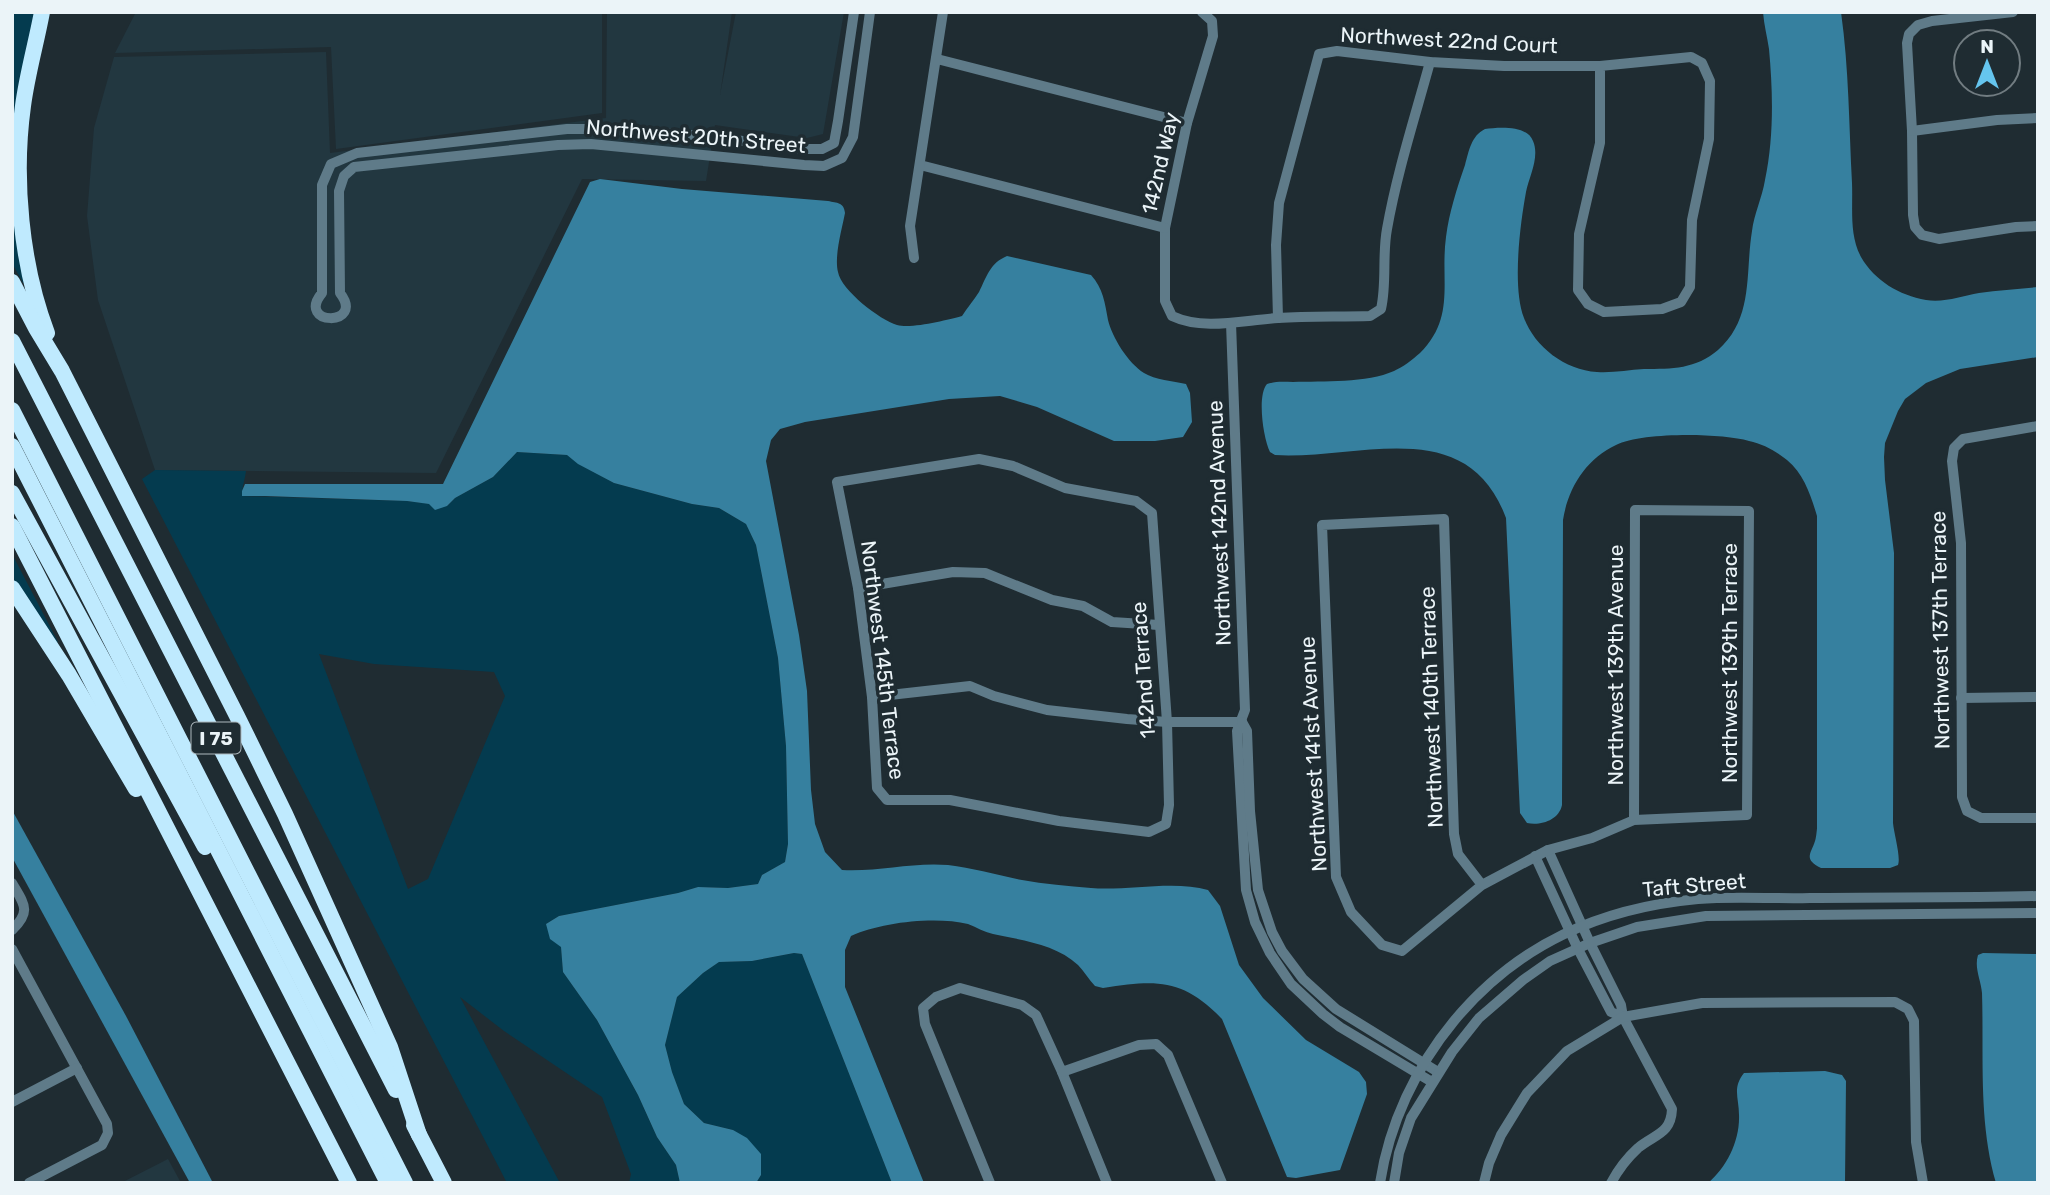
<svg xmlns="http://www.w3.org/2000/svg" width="2050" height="1195" font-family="Rubik,sans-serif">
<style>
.built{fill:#223740}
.green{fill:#043b4f;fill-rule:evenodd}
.water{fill:#36809f}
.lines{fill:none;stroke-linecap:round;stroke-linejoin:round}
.minor{stroke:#5f7b89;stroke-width:10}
.highway{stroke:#bfeafe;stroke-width:16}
.labels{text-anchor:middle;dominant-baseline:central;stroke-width:7;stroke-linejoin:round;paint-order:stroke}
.shield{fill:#1f2c32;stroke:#aeb8bd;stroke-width:2}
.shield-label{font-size:19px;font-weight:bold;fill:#ebf4f8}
.street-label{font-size:21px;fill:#ebf4f8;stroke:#1f2c32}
</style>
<rect width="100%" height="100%" fill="#1f2c32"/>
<g class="built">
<path d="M136,12H602V113L336,149L331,47L115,53Z"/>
<path d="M607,12H732L720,95L736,12H844L823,134L807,138L715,125L706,181L582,179L436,473L155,470L98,300L87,216L94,128L114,57L326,52L330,153L606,118Z"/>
<path d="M168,1159L181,1183H121Z"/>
</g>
<g class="green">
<path d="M12,12H34L20,84L26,282L23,283L12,263Z"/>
<path d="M517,452L567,455L579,464L614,483L692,504L719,508L746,524L756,545L778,658L786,746L788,844L785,862L762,875L758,884L728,888L698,887L678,893L559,916L546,924L561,946L563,972L597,1020L638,1095L657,1137L676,1165L680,1183H629L631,1174L602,1097L504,1031L460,997L560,1183H507L142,479L155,470L246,471C245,480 241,489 243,496L407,501L447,506L455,498L493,477ZM319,654L374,664L494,672L505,696L428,879L408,889Z"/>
<path d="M12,554L58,642L56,643L12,577Z"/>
<path d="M794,953L802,954L892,1183H756L761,1175L733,1130L704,1123L684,1104L672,1072L665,1045L677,997L703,973L719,962L752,961Z"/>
</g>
<g class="water">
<path d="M1763,12H1841C1849,69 1849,126 1852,183C1853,209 1849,234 1861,257C1875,281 1899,295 1926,300C1944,303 1962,296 1979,293C1999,290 2018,289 2038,287V357L1960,369L1926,383L1905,399L1898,411L1885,443L1884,457L1885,480L1894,553L1893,823C1894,834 1901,857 1898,865L1890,868H1821C1803,859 1811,854 1815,841C1816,839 1817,829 1817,828V516C1811,496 1804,474 1787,460C1776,451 1763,444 1749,441C1721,433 1642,432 1616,445C1586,459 1568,488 1563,520L1562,805C1559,820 1541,826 1527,823L1520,813L1506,518C1467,412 1359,460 1275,455L1270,452C1263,438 1257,395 1267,384C1276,381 1284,382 1293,382C1323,381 1367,383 1394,371C1403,367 1412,360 1420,353C1456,317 1440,281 1446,237C1449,213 1457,188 1465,165C1469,151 1471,136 1485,129C1499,127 1527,125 1533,141C1540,157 1529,177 1526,192C1520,225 1512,287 1524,318C1535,347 1565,370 1597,372C1613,373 1628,370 1644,369C1672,369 1696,369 1718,350C1754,318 1745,274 1752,231C1754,214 1762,198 1765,180C1774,137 1773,92 1769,49C1767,36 1764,25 1763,12Z"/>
<path d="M600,179L682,189L828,201C837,203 844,202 845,213C842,229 834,256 838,272C841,290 880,320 897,325C912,329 947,320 962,316C967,308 974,300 979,292C987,276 990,263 1007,256L1091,275C1103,288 1105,303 1108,320C1112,337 1128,363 1144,373C1155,380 1173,381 1186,384L1190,393L1192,422L1183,437L1155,441H1114L1037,407L1000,396L949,399L805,422L780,429L771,440L766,461L799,635L807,691L811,790L815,824L825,852L842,870C878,872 912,862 948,865C973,868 997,875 1022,880C1044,884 1068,886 1091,888C1127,891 1174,880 1208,890L1220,906L1239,965L1263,998L1306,1040L1359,1072L1366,1082L1367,1094L1340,1170L1296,1178L1287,1177L1222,1019C1182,978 1157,980 1103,988L1095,986C1089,980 1084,971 1078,965C1056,944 1021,940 993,934C984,932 976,927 968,924C936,916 881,922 851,936L845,950V987L924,1183H892L802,954L794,953L752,961L719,962L703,973L677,997L665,1045L672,1072L684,1104L704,1123L733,1130L747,1138L761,1154V1175L756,1183H680L676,1165L657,1137L638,1095L597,1020L563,972L561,947L550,939L546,924L559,916L678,893L698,887L728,888L758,884L762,875L785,862L788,844L786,746L778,658L756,545L746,524L719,508L692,504L614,483L578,464L567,455L517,452L493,477L455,498L447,506L435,510L429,504L407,501L265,496H242V491L245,484H443L590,182Z"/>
<path d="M12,810L126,1016L213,1183H190L12,857Z"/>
<path d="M1983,953L2038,954V1183H1996C1978,1121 1984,1056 1982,993C1981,980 1974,968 1978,955Z"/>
<path d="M1825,1071L1842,1075L1846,1081L1845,1183H1708C1727,1167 1740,1140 1739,1115C1739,1098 1732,1088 1744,1073Z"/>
</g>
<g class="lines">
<g class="minor">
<path d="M854,12L838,121L834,143L822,149H803L705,136L601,129H567L357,153L331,164L322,185V293C295,326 366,327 340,293L339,191L344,176L354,167L558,145L591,144L804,165L824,166L842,158L853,137L870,12"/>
<path d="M1202,12L1212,21L1213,36L1187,123L1165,228V301L1172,316C1204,331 1243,320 1278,318C1309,316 1339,317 1370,316L1381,309C1387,283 1382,255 1387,229C1397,172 1415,117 1430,62"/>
<path d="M2013,12L1932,21L1918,25L1909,34L1907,43L1912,131L1913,215L1915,227L1922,235L1939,239L2016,227L2038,226"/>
<path d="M937,59L1187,123"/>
<path d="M1912,131L1997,120L2038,118"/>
<path d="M920,165L1165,228"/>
<path d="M914,258L910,226L943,12"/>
<path d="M1278,318L1276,245L1279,203L1319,54L1337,51L1430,62L1504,66H1600L1691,57L1702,63L1710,81L1709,139L1692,220L1690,287L1681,302L1662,309L1604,312L1588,304L1578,290L1579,234L1600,143V66"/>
<path d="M1231,323L1245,710L1237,731L1246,890L1255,922L1270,953L1291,984L1323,1014L1340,1027L1432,1082"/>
<path d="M2038,426L1963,439L1954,448L1952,461L1961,543L1962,797L1967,811L1981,818H2038"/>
<path d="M979,459L1013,466L1065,488L1136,501L1152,513L1167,722L1169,805L1166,824L1149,832L1059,821L950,800H887L877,788L872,697L858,588L837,482Z"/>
<path d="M858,588L953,572L985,573L1052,600L1083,606L1112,622L1159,625"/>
<path d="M872,697L970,686L994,696L1047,710L1127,719L1167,722H1242"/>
<path d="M1961,698L2038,697"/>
<path d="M1242,722L1247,731L1250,811L1258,890L1272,932L1282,951L1303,979L1336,1009L1438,1072"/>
<path d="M1548,850L1590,943L1621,1005L1623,1017L1672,1109C1671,1134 1655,1134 1638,1148C1627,1158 1618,1170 1611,1183"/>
<path d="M1535,856L1578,949L1611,1012L1623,1017"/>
<path d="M12,883C24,904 32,911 12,930"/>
<path d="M1482,885L1458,854L1454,834L1444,519L1322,525L1336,877L1351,912L1382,945L1402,951L1482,885L1548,850L1592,838L1634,820L1747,815L1749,511L1635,510L1634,820"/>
<path d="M12,949L107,1124L108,1133L102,1145L29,1183"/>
<path d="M1062,1072L1107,1183"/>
<path d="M12,1102L77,1068"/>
<path d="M990,1183L925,1024L923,1008L936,997L960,988L1022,1005L1036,1015L1062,1072L1139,1045L1156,1044L1168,1055L1222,1183"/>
<path d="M1380,1183C1389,1124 1416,1067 1454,1021C1518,944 1600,908 1698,899C1735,896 1773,899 1810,898C1886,897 1962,898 2038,896"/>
<path d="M1394,1183L1399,1153L1411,1118L1452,1052L1479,1018L1523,980L1550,961L1590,943L1637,927L1706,916L2038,913"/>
<path d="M1484,1183L1489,1163L1501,1135L1527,1093L1567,1051L1623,1017L1702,1003L1895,1002L1908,1009L1914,1021L1916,1142L1923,1183"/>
</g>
<g class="highway">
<path d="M42,12C36,44 27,75 23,106C13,178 21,265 47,333"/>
<path d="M12,282L36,328L62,371L237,716L285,814L390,1047L419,1135"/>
<path d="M12,341L396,1090"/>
<path d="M12,410L405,1183"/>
<path d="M12,446L388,1183"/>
<path d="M12,493L205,847"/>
<path d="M12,526L349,1183"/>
<path d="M12,588L69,675L136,789"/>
<path d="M414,1125L444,1183"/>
</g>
</g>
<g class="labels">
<rect class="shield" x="191.5" y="722.5" width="49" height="31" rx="5"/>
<g class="shield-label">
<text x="216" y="738">I 75</text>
</g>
<g class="street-label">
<text transform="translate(1449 40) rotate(3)">Northwest 22nd Court</text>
<text transform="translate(696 136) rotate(5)">Northwest 20th Street</text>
<text transform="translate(1160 163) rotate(-77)">142nd Way</text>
<text transform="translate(1219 523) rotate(-92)">Northwest 142nd Avenue</text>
<text transform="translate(1940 630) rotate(-91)">Northwest 137th Terrace</text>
<text transform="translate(883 660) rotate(83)">Northwest 145th Terrace</text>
<text transform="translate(1729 663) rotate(-90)">Northwest 139th Terrace</text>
<text transform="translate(1615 665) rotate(-90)">Northwest 139th Avenue</text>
<text transform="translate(1143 670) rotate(-94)">142nd Terrace</text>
<text transform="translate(1431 707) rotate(-92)">Northwest 140th Terrace</text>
<text transform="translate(1313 754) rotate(-93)">Northwest 141st Avenue</text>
<text transform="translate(1694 885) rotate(-5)">Taft Street</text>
</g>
</g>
<rect width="2050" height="1195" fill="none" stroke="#ebf4f8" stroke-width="28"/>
<g transform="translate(1987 63)"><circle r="33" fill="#1f2c32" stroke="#717c81" stroke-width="2"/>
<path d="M0-5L12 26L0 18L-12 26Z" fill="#65c5ee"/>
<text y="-10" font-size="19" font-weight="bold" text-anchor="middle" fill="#ebf4f8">N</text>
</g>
</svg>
